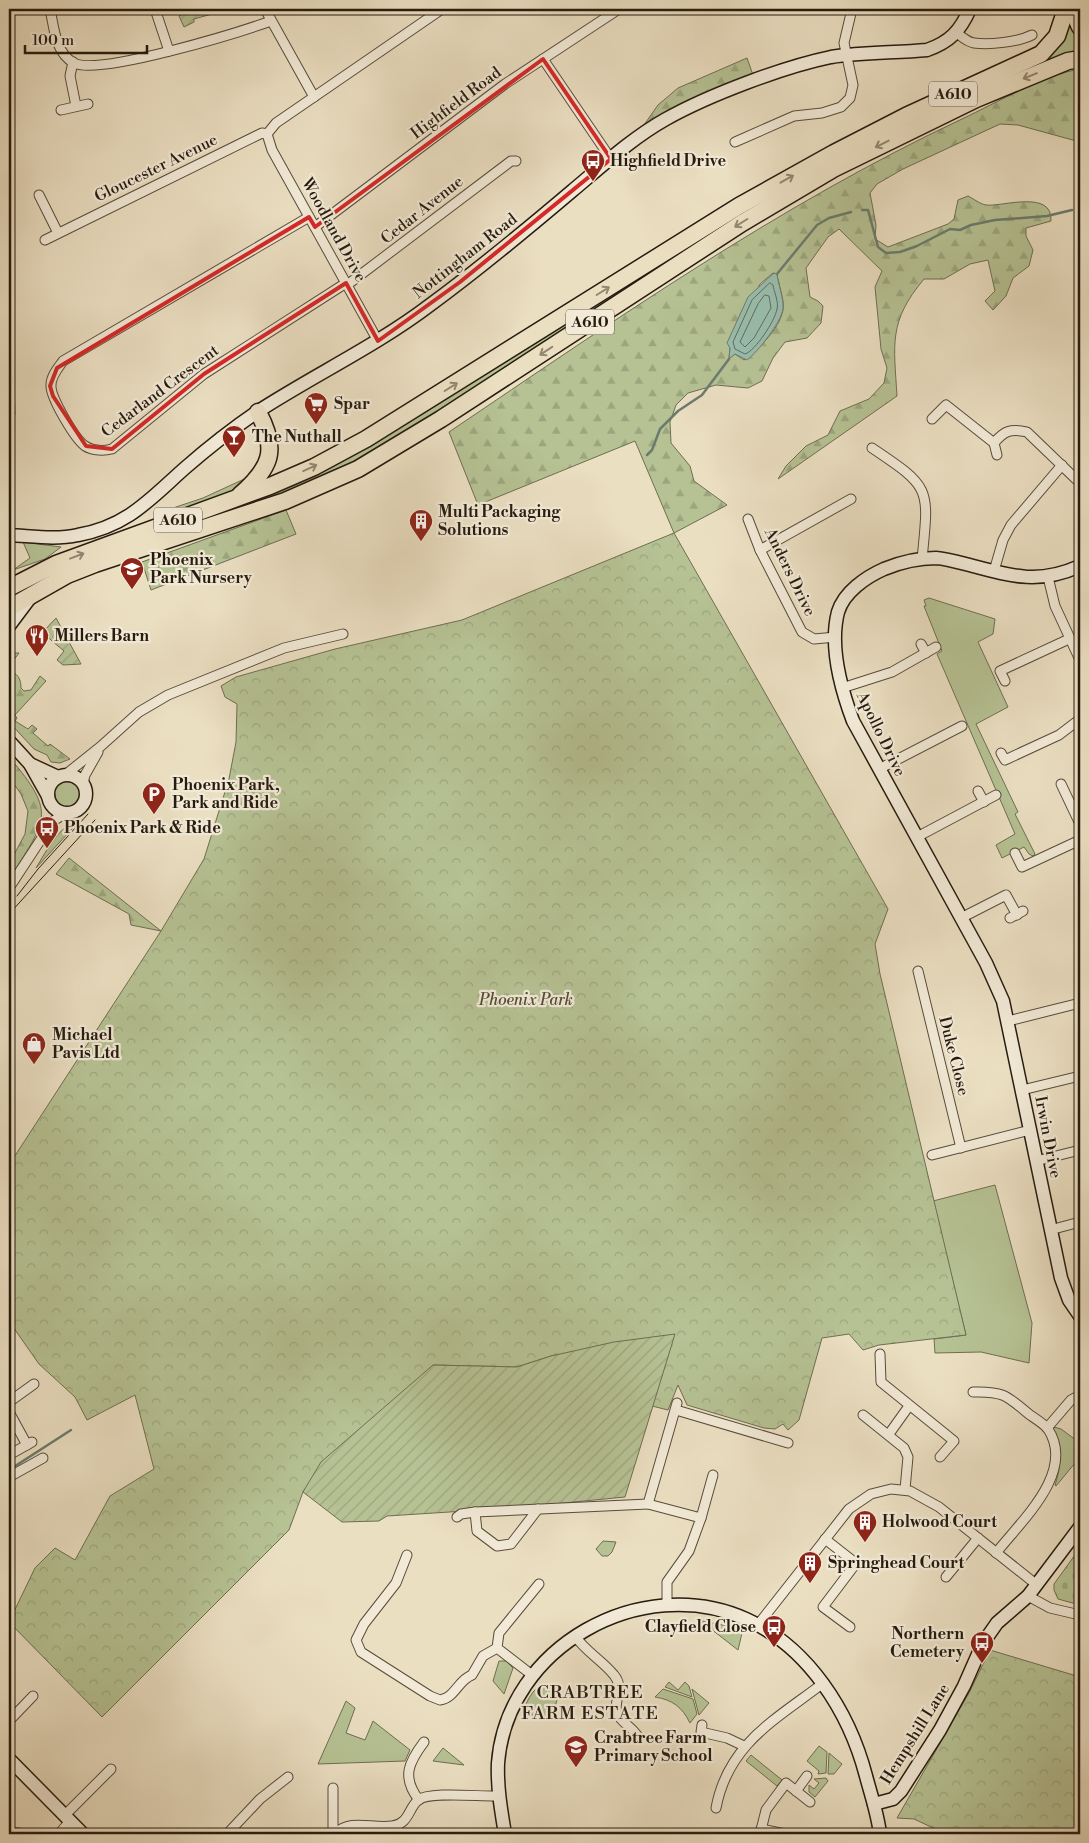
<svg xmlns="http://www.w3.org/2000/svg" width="1089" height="1843" font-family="'Libre Bodoni',serif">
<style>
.grass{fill:#b6c294;stroke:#6e6e52}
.forest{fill:url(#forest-firs);stroke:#6e6e52;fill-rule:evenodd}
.cemetery{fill:url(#cemetery-stones);stroke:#6e6e52}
.park{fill:url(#park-crowns);stroke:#6e6e52}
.garden{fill:url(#garden-furrows);stroke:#6e6e52}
.water{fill:#99bdad;stroke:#6b7c6e}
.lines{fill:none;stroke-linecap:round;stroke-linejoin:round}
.shore{stroke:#606c5e;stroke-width:1}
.stream{stroke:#6b7c6e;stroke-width:2.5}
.street-casing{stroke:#574c3c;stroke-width:11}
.secondary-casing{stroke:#261b0f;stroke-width:15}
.highway-casing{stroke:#261b0f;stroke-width:19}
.street{stroke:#f2ead7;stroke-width:9}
.secondary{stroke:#f2ead7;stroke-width:12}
.highway{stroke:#ebdfc2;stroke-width:16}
.tram{stroke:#261b0f;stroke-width:1}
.oneway{stroke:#928771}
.marked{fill:none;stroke:#d62828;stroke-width:4;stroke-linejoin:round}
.labels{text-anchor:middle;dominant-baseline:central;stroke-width:4.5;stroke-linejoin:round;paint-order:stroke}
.shield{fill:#f2ead7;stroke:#63594b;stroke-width:1}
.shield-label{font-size:15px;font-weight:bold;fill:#261b0f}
.street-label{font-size:16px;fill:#261b0f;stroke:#f2ead7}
.poi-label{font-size:16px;font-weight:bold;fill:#261b0f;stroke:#f2ead7;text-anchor:start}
.park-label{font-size:16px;font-style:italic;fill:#514d37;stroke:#f2ead7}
.neighbourhood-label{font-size:18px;letter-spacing:1px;fill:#261b0f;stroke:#f2ead7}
</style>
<defs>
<pattern id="forest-firs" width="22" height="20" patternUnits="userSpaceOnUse" patternTransform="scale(1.25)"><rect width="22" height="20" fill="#b6c294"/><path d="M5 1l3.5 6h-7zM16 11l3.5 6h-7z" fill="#9ca67e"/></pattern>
<pattern id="cemetery-stones" width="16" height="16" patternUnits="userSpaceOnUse" patternTransform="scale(1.25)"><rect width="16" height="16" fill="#b6c294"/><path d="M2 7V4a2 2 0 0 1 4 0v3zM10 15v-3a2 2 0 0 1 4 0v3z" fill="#9ca67e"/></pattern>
<pattern id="park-crowns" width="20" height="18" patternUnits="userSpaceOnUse" patternTransform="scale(1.25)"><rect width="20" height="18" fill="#b6c294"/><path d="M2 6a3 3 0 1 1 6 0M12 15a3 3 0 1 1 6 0" fill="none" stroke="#9ca67e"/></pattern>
<pattern id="garden-furrows" width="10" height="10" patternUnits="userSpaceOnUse" patternTransform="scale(1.25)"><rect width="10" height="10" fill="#b6c294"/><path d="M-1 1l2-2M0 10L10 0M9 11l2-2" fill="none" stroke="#9ca67e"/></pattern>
</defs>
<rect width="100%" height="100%" fill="#ebdfc2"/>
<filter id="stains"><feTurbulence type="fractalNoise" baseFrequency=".004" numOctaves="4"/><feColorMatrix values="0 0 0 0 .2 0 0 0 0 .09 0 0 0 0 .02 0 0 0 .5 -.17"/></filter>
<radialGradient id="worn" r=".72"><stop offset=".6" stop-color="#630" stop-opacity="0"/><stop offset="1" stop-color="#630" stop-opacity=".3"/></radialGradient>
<g class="grass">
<path d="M1070,25L1080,38V53L1048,64L946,108L784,193L699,244L407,436L343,472L251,508L87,560L36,584L11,600L9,598V594L16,590L77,561L259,496L357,450L725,219L830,159L1046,58C1058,49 1065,39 1070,25Z"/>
<path d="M253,475L243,488L174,513L170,509L203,498Z"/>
<path d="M23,542L61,547L45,559L13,570L30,558Z"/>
<path d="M929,598L995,619L993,634L978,642L1008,707L976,724L1018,812L1015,814L1035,854L1033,856L1029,854L1024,847L1002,858L996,845L1015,834L937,654L942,651L924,606H926L924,600Z"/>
<circle cx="67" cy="794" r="14"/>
<path d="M81,819L36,868C47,850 59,825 81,819Z"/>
<path d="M995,1185L1032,1323L1029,1363L981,1352L935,1353L934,1339L966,1335L933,1201Z"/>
<path d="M1054,1427L1061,1429L1080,1443V1457L1056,1486L1055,1485C1062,1465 1061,1451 1053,1431Z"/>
<path d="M702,1621L743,1629L738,1650L702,1622Z"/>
<path d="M499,1661H506L513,1668L504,1694L493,1681Z"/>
<path d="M669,1682L678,1690L685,1682L689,1686L692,1697L665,1687Z"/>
<path d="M544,1684L557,1692L558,1697L551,1719L522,1713C527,1702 532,1688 544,1684Z"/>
<path d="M663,1689L693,1699L697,1714L690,1723C682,1707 673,1700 655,1697Z"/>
<path d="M692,1689L709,1703L699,1715Z"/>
<path d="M346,1701L355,1708L346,1733L365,1740L373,1721L410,1750L405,1761L318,1764Z"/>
<path d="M819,1746L827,1752L826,1773L818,1774L819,1771L807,1761Z"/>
<path d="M443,1748L464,1765L433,1761Z"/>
<path d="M829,1753L842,1764L834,1774H828Z"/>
<path d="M751,1755L782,1780L777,1786L746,1761Z"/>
<path d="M826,1778L828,1781L815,1797L809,1792V1785L814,1789L819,1783L814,1779Z"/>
</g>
<g class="forest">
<path d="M747,58L753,75L639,132L658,105L678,88Z"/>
<path d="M1080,69V142L1018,125L1000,124L903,169L877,184L870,193L876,225L875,239L888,247L948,224L954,219L958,200L968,196C974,199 980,204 986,205C1002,207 1053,189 1051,221L1026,228V236L1033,250L1029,266L1013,278L1006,296L993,310L985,301L995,291L988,260L970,264L944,279H924C888,322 894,344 897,396L778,479L786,466L806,446L828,435L840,411L869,399L884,383L887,368L881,349L875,287L882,271L839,229L828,237L806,268L810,297L818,301L823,306L821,323L807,338L785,342L773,358L762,381L748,388L716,385L688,393L676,405L670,422L671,443L690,466L694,481L727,505L674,533L635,441L478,505L449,432C615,320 781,204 962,119C996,103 1044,75 1080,69ZM773,273L777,274C778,284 785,300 783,310C779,330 759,348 744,360L735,354L729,358L730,348L760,284Z"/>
<path d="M286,510L296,534L151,590L142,562Z"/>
<path d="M15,653H19L10,665L12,671C19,676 21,680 21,688L24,691L31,690L40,676L46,681L15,715L17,718L15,721L28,729L32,725L37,729L33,733L48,746L50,744L70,759L60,763L51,762L47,755L34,749L9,722V655Z"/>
<path d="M9,757C59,815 45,820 9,880V864L25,834L28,811L21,794L9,777Z"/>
<path d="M69,858L161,931L131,925L129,914L56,874Z"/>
</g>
<path class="cemetery" d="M1080,1548V1605L1058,1599L1054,1590V1584Z"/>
<g class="park">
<path d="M9,249L15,415L9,418Z"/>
<path d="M674,533L888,909L875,944L880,974L966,1335L879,1345L863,1350L849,1334L822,1338L799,1420L788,1430L783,1424L775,1429L764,1428L687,1405L678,1385L668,1410L652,1406L674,1335L551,1356L517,1367L433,1365L303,1492L289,1530L102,1717L9,1622L35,1568L55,1548L75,1560L110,1496L154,1469L135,1395L87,1420L75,1397L39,1364L11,1324L9,1318V1165L161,931L204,859L229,779L236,742L237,704L225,697L221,686L236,677L335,649L462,620Z"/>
<path d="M56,618L62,629L52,641L43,632Z"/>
<path d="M603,1541L616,1542L612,1552L608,1556H602L596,1549Z"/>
<path d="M990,1650L1080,1677V1820L1076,1834H946L914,1819L897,1818L969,1693Z"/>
</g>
<g class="garden">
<path d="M185,9H230L194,19V22L184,27L179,16L186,12Z"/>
<path d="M62,629L81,664L63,665L57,660L64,651L52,641Z"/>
<path d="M675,1334L625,1497L512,1508L387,1516L379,1521L342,1522L303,1492L321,1462L433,1365L517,1367L551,1356L614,1342Z"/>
</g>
<path class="water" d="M774,273L777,274C778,284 784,299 783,309C781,322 758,352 747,360L735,354L729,359L730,348L727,343L748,297Z"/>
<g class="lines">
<g class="shore">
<path d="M770,283L773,285C774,292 779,302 777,309C775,321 755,351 745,354L735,349L733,342L752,300Z"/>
<path d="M765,295L769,296L771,308L754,338L745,347L740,342L758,304Z"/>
</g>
<g class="stream">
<path d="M1078,209H1080"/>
<path d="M862,210H868L878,247L886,253L900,252L917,246L950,229L960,230L971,225L995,220L1047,216L1072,210"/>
<path d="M777,274L817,225L829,218L851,212"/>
<path d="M647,455L652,450L660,429L678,411L702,395L729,359"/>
<path d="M9,1470L71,1430"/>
</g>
<g class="street-casing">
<g id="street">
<path d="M50,9C54,27 55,53 74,63C99,76 240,32 271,21"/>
<path d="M155,9L169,51"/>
<path d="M265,9L314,97"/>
<path d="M957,33C962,37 967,42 974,43C990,45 1018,42 1032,35"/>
<path d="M543,59L611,159"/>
<path d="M73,62L70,76L76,106"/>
<path d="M61,110L88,104"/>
<path d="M267,134L272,150L378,341"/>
<path d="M267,134L276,123L442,9"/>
<path d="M735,142L794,116L822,113L841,107L850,98L853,85L844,43L852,9"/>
<path d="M39,195L58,233"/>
<path d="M309,217L63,361C58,368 51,376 51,385C50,397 75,439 85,446C93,451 104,451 112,449L204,374L346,283"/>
<path d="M315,227L505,84L619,9"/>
<path d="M45,240L262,133L267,134"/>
<path d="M347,285L511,161H516"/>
<path d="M932,419L946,405L994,443L997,455"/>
<path d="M994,443C1004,431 1011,428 1027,432L1080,483"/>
<path d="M872,448C932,488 929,488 922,559"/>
<path d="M748,519L760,550L802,632L814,639L836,637"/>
<path d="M760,550L851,499"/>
<path d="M994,571L1003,540L1011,525L1062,465"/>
<path d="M1048,577L1055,606L1080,660"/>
<path d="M921,644L926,653"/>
<path d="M1005,681L1000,671L1069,639"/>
<path d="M842,688L892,672L936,647"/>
<path d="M1001,753L1005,760L1059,735L1080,719"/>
<path d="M879,769L962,726"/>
<path d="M65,775L100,747L139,712L168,695L284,648L343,634"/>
<path d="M83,784L85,775L98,752"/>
<path d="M1061,784L1080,824"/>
<path d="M978,791L984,802"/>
<path d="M917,837L996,795"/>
<path d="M1015,853L1022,867L1080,840"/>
<path d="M9,888L53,821L66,813"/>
<path d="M961,918L1006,895L1017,915"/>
<path d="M1010,918L1023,911"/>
<path d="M918,971L961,1148"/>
<path d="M1008,1021L1080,1003"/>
<path d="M1022,1090L1080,1076"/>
<path d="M932,1155L1030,1130"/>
<path d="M1036,1161L1080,1150"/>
<path d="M1050,1230L1080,1222"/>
<path d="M880,1354L881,1382L954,1441L940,1457"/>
<path d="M973,1392C1004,1391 1007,1396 1030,1415C1036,1419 1044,1424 1048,1429C1076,1472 1022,1520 996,1553"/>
<path d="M9,1402L34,1384"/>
<path d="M676,1410L788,1443"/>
<path d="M9,1412L27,1445"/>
<path d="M863,1415L904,1448L908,1457L905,1489"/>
<path d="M1047,1428L1071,1400L1080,1395"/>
<path d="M889,1434L909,1406"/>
<path d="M9,1455L32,1442"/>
<path d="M9,1477L43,1458"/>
<path d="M475,1512L477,1531L497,1546L511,1544L538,1509"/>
<path d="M457,1517L461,1514L475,1512L648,1504"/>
<path d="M701,1518L713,1475"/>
<path d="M825,1539L853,1561L854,1566L823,1607L850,1627"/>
<path d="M407,1555L396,1583L364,1624L356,1640L361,1652L430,1696L440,1700C455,1698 458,1680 472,1675L483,1656L497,1648"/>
<path d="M946,1577L978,1538"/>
<path d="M1028,1596L1050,1608L1080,1615"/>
<path d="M667,1606V1582L689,1551L701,1518L648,1504L677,1403"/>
<path d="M757,1626L849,1509L871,1494L891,1489L910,1491L939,1507L1037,1585"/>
<path d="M575,1636C586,1652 602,1660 614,1675C625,1688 613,1700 617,1713C621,1723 633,1727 638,1737"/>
<path d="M532,1675L497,1648L499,1633L539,1584"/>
<path d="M9,1721L33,1696"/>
<path d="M702,1725L701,1732L727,1738L744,1746"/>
<path d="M796,1791L807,1776"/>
<path d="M419,1800C401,1777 409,1762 424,1742"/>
<path d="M716,1808C728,1744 775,1720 822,1684"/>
<path d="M65,1815L111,1769"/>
<path d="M761,1829L785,1834"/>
<path d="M9,1832L26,1834"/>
<path d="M59,1834L70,1821"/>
<path d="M227,1834L260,1799L288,1777"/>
<path d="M333,1834V1788"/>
<path d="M334,1834C352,1818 371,1829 392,1826C409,1824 408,1809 418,1800C430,1791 482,1797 499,1796"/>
<path d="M760,1834L766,1810L786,1783L810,1802"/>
</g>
</g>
<g class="secondary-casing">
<g id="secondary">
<path d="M9,535C32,536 55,540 78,535C128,526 150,499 185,468C208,448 232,429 257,412C314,375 376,346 430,305C479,269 526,230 572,191C602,166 632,138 666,119C709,95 783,67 831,57C863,52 896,53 927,50C950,42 960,31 970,9"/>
<path d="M1080,566C1040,584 1014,577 973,566C961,563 949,559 936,558C917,558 901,562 884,569C866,577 844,592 838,612C829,647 841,689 853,721L986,963L1003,1001L1061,1278L1069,1300L1080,1316"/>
<path d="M9,626L30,598"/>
<path d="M9,741L30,764L48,796"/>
<path d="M30,764L58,777"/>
<circle cx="67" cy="794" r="19"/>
<path d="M9,1759L83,1834"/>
<path d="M874,1804L893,1799L901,1791L940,1730L964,1686L983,1643L997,1623L1028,1596L1080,1527"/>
<path d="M505,1834C501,1810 497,1787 498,1763C507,1647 641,1572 746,1619C808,1647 849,1711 866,1776C871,1795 878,1815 880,1834"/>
</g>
</g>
<g class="highway-casing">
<g id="highway">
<path d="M1072,9L1080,27"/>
<path d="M240,495C272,467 278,449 258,412"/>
<path d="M9,588L56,564L270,486L314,467L366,439L739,206L834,153L906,116L1041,54L1057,36L1066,9"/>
<path d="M9,608L67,575L95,564L285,501L358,469L441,419L742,223L833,169L976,99L1068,61L1080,59"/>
</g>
</g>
<use href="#street" class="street"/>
<use href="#secondary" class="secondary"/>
<use href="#highway" class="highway"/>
<g class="tram">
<path d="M17,896L38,869L88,814"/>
<path d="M9,914L95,820"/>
</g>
</g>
<defs><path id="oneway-shaft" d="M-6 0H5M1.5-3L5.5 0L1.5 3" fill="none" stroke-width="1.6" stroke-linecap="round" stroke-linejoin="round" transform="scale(1.25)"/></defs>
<g class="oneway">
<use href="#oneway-shaft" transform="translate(1030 76) rotate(158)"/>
<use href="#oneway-shaft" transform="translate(882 144) rotate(153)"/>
<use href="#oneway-shaft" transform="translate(787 179) rotate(-29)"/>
<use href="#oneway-shaft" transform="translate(741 223) rotate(148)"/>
<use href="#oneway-shaft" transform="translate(603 291) rotate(-32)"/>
<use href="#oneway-shaft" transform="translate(546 351) rotate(147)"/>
<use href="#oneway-shaft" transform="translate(451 387) rotate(-32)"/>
<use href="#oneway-shaft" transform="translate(310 468) rotate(-25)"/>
<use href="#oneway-shaft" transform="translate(77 556) rotate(-21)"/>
</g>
<path class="marked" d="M543,59L611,159L460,282L378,341L346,283L204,374L112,449L86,446L53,396L50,386L57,368L309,217L315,227Z"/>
<defs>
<g id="bus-pin" transform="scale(1.25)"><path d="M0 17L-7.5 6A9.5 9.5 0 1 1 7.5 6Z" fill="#8f2418" stroke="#f2ead7"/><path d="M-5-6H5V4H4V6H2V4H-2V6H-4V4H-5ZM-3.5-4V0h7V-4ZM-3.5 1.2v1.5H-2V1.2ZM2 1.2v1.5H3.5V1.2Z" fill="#fff"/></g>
<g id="supermarket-pin" transform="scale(1.25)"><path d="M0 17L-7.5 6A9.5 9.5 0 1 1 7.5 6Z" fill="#8f2418" stroke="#f2ead7"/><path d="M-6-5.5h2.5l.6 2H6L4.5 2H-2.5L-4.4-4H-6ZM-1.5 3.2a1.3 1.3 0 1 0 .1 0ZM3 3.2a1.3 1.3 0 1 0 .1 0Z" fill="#fff"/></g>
<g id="bar-pin" transform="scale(1.25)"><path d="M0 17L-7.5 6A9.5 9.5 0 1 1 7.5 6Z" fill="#8f2418" stroke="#f2ead7"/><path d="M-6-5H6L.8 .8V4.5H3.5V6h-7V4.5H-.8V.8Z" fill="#fff"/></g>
<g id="building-pin" transform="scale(1.25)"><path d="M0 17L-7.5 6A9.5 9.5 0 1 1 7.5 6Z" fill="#8f2418" stroke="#f2ead7"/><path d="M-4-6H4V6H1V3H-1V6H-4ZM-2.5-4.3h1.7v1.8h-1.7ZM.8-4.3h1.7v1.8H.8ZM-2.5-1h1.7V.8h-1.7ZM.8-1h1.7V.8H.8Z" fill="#fff"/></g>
<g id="school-pin" transform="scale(1.25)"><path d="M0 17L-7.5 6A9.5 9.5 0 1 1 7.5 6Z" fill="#8f2418" stroke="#f2ead7"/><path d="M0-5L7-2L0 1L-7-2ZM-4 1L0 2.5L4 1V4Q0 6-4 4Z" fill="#fff"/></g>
<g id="restaurant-pin" transform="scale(1.25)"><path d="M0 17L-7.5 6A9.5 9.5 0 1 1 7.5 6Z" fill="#8f2418" stroke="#f2ead7"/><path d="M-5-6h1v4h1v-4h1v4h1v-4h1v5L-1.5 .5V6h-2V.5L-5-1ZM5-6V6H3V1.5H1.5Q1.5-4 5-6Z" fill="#fff"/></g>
<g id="parking-pin" transform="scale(1.25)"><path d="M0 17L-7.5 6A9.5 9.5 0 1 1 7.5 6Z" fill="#8f2418" stroke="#f2ead7"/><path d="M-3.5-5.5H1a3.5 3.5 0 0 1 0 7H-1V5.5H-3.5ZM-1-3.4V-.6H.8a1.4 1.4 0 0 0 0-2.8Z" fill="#fff"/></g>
<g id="shop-pin" transform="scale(1.25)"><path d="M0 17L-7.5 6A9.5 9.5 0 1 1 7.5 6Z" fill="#8f2418" stroke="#f2ead7"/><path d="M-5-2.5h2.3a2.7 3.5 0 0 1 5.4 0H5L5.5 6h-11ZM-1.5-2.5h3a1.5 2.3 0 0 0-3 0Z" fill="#fff"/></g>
</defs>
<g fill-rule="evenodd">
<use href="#bus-pin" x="593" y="161"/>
<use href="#supermarket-pin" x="316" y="404"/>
<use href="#bar-pin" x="234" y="437"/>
<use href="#building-pin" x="421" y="521"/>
<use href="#school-pin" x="132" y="569"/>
<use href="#restaurant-pin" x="37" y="636"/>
<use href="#parking-pin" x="154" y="794"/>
<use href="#bus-pin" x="47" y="828"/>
<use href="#shop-pin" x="34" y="1044"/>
<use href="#building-pin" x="865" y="1522"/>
<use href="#building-pin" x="810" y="1563"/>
<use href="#bus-pin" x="774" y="1627"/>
<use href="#bus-pin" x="982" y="1643"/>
<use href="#school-pin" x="576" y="1747"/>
</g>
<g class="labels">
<g class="shield">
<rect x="929" y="81.5" width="48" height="25" rx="4"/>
<rect x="566" y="309.5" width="48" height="25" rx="4"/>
<rect x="154" y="507.5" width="48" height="25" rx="4"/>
</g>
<g class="shield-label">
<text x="953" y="94">A610</text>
<text x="590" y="322">A610</text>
<text x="178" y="520">A610</text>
</g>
<g class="street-label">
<text transform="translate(456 103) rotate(-37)">Highfield Road</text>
<text transform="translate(156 168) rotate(-26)">Gloucester Avenue</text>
<text transform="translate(422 210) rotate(-38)">Cedar Avenue</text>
<text transform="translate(334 230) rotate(61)">Woodland Drive</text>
<text transform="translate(465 256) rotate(-38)">Nottingham Road</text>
<text transform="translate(160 391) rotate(-37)">Cedarland Crescent</text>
<text transform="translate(790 572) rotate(64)">Anders Drive</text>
<text transform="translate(881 734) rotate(64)">Apollo Drive</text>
<text transform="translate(954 1056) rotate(76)">Duke Close</text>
<text transform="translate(1048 1137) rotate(79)">Irwin Drive</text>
<text transform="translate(915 1734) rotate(-58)">Hempshill Lane</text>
</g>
<g class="poi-label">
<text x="610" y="161">Highfield Drive</text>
<text x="334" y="404">Spar</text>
<text x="252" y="437">The Nuthall</text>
<text x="438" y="512">Multi Packaging<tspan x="438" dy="18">Solutions</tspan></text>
<text x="150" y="560">Phoenix<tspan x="150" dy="18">Park Nursery</tspan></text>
<text x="54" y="636">Millers Barn</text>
<text x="172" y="785">Phoenix Park,<tspan x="172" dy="18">Park and Ride</tspan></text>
<text x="64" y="828">Phoenix Park &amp; Ride</text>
<text x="52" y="1035">Michael<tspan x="52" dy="18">Pavis Ltd</tspan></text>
<text x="882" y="1522">Holwood Court</text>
<text x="828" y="1563">Springhead Court</text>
<text x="756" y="1627" text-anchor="end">Clayfield Close</text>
<text x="964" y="1634" text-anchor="end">Northern<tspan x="964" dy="18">Cemetery</tspan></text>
<text x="594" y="1738">Crabtree Farm<tspan x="594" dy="18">Primary School</tspan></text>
</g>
<g class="park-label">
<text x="526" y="1000">Phoenix Park</text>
</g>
<g class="neighbourhood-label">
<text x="590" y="1692">CRABTREE<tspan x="590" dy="21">FARM ESTATE</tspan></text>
</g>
</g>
<rect width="1089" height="1843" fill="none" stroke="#ebdfc2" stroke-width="30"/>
<rect x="10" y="10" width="1069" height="1823" fill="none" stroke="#261b0f" stroke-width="2.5"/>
<rect x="15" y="15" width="1059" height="1813" fill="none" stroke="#261b0f"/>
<path d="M25 45v8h122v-8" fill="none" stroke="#261b0f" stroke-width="2.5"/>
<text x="32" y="45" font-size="15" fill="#261b0f" stroke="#f2ead7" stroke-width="4" paint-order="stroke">100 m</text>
<rect width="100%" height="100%" filter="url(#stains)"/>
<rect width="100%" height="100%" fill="url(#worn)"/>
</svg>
